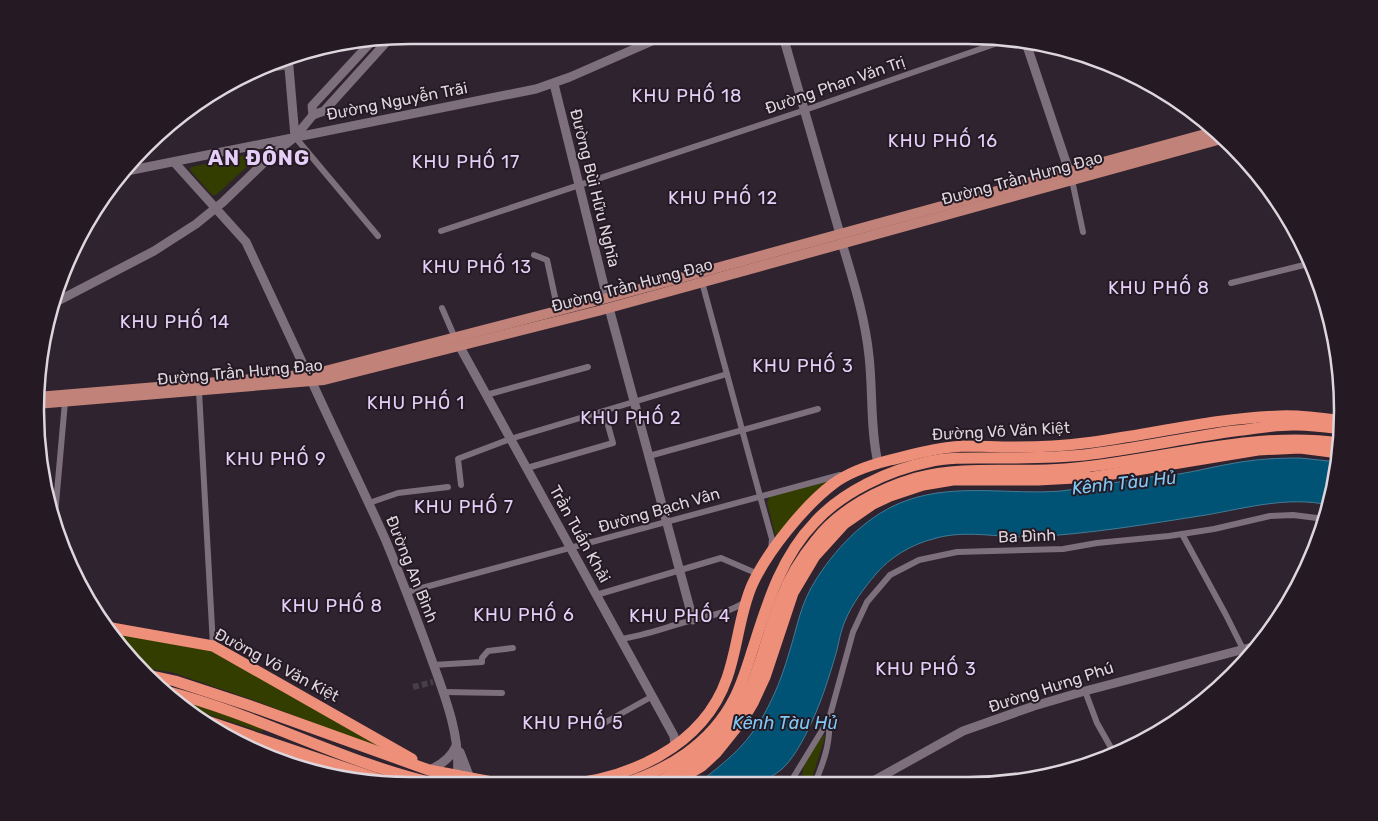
<svg xmlns="http://www.w3.org/2000/svg" width="1378" height="821" font-family="Rubik,sans-serif">
<style>
.green{fill:#333d00}
.water{fill:#015376;stroke:#437a95}
.lines{fill:none;stroke-linecap:round;stroke-linejoin:round}
.street-tunnel{stroke:#483e48;stroke-width:6;stroke-dasharray:6 3;stroke-linecap:butt}
.street{stroke:#7d6f7b;stroke-width:6}
.secondary{stroke:#7d6f7b;stroke-width:9}
.primary{stroke:#c1827a;stroke-width:10}
.highway{stroke:#ee8f79;stroke-width:11}
.labels{text-anchor:middle;dominant-baseline:central;stroke-width:4;stroke-linejoin:round;paint-order:stroke}
.street-label{font-size:16px;fill:#ded6dd;stroke:#251924}
.neighbourhood-label{font-size:18px;letter-spacing:1px;fill:#e5cff8;stroke:#251924}
.water-label{font-size:18px;font-style:italic;fill:#80c9f5;stroke:#251924}
.district-label{font-size:21px;font-weight:bold;letter-spacing:1px;fill:#e5cff8;stroke:#251924}
.rim{fill:none;stroke:#ded6dd;stroke-width:2.5}
</style>
<rect width="100%" height="100%" fill="#2e232e"/>
<g class="green">
<path d="M260,152L261,154L216,195H212L190,170L191,167Z"/>
<path d="M831,480L777,541L767,503L770,496Z"/>
<path d="M109,633L210,650L397,755L256,701L171,672L143,668L112,639Z"/>
<path d="M177,699L186,701L263,728L262,732L185,707Z"/>
<path d="M824,735L825,737L810,785H805C795,773 814,745 824,735Z"/>
</g>
<path class="water" d="M1300,458L1338,462L1336,484L1329,505C1288,496 1246,508 1206,515C1148,524 1090,534 1030,537C998,538 965,529 933,539C912,544 889,558 876,574C864,588 852,604 845,621C841,630 839,641 837,650C829,678 820,706 807,732C801,744 792,760 782,769C775,775 767,778 761,785H696C716,769 737,754 752,733C769,710 781,681 789,653C798,625 800,604 817,578C839,544 870,513 908,500C957,483 1010,495 1061,491C1086,488 1112,483 1137,479C1151,476 1165,476 1179,474C1198,471 1216,466 1235,463C1257,459 1278,458 1300,458Z"/>
<g class="lines">
<path class="street-tunnel" d="M413,687L433,682"/>
<g class="street">
<path d="M262,70L289,66"/>
<path d="M295,137L378,236"/>
<path d="M1072,180L1083,232"/>
<path d="M441,231L805,110L1009,39"/>
<path d="M534,255L547,260L558,311"/>
<path d="M702,282L760,496L772,539L771,549"/>
<path d="M1231,283L1312,263"/>
<path d="M442,308L455,338"/>
<path d="M199,391L213,646"/>
<path d="M486,395L588,367"/>
<path d="M649,456L818,409"/>
<path d="M527,468L613,443L604,411"/>
<path d="M461,485L458,459L460,458L510,439L727,374"/>
<path d="M369,503L398,493L448,487"/>
<path d="M54,526L65,402"/>
<path d="M1182,534L1226,615L1243,649"/>
<path d="M407,592L840,475"/>
<path d="M596,595L721,558L758,574"/>
<path d="M620,639C642,636 661,629 682,623C703,617 727,614 745,602"/>
<path d="M433,665L482,662V658L488,651L513,648"/>
<path d="M1085,691L1097,723L1114,753"/>
<path d="M443,692L502,693"/>
<path d="M597,727L651,697"/>
<path d="M801,785L793,778L829,719L853,632L867,602L890,575L919,560L957,552L1063,549L1097,543L1169,536L1214,529L1270,516L1293,515L1325,519"/>
<path d="M814,785C823,764 831,743 829,719"/>
</g>
<g class="secondary">
<path d="M783,36L840,234"/>
<path d="M1026,43L1069,171"/>
<path d="M288,56L295,137"/>
<path d="M554,84L607,298"/>
<path d="M313,115L312,106L372,41"/>
<path d="M174,162L246,242L308,375"/>
<path d="M127,171L536,89L570,77L666,35"/>
<path d="M842,243C853,280 865,317 869,356C873,391 870,428 878,463"/>
<path d="M52,304L154,251L196,224L223,202L272,155L295,137L313,115L324,111L390,38"/>
<path d="M609,308L693,620"/>
<path d="M460,347L674,736L675,746"/>
<path d="M312,382C336,435 362,487 386,541C400,575 413,609 426,644C440,684 462,733 457,776"/>
<path d="M460,752L470,778"/>
<path d="M429,770C441,765 451,758 456,746"/>
<path d="M866,785L963,731L1034,706L1085,691L1256,646"/>
</g>
<g class="primary">
<path d="M37,397L302,375L321,372L607,298L1216,131"/>
<path d="M36,404L324,380L598,311L1225,138"/>
</g>
<g class="highway">
<path d="M106,627L213,646L412,759"/>
<path d="M152,676L175,681L248,705L429,770L492,782L535,785"/>
<path d="M169,692C262,716 347,765 442,785"/>
<path d="M195,717L396,785"/>
<path d="M241,742L274,751L348,778"/>
<path d="M559,785C628,780 703,747 727,678C738,647 739,615 752,585C767,552 804,506 833,484C849,472 870,465 890,460C915,454 939,447 965,446C981,446 997,447 1013,447C1037,447 1062,446 1085,443C1150,435 1214,418 1280,416C1301,415 1321,418 1342,421"/>
<path d="M619,785C667,771 711,744 734,699C743,682 748,663 754,645C768,601 782,556 815,522C842,492 889,470 928,462C950,457 973,458 995,458C1025,458 1055,458 1084,455C1135,449 1184,438 1234,431C1255,429 1276,424 1297,425C1312,425 1326,427 1341,429"/>
<path d="M653,785C687,768 716,746 737,714C759,679 766,636 781,599C789,578 802,557 816,540C840,509 879,489 916,478C965,465 1015,473 1065,469C1154,462 1251,430 1340,443"/>
<path d="M670,785L702,766L716,753L744,718L753,703L765,677L793,593L815,556L844,524L873,504L890,496L923,485L953,480H1038L1094,477L1258,450L1300,448L1339,453"/>
</g>
</g>
<g class="labels">
<g class="street-label">
<text transform="translate(835 85) rotate(-19)">Đường Phan Văn Trị</text>
<text transform="translate(397 101) rotate(-11)">Đường Nguyễn Trãi</text>
<text transform="translate(1022 178) rotate(-15)">Đường Trần Hưng Đạo</text>
<text transform="translate(595 188) rotate(76)">Đường Bùi Hữu Nghĩa</text>
<text transform="translate(632 285) rotate(-15)">Đường Trần Hưng Đạo</text>
<text transform="translate(240 372) rotate(-5)">Đường Trần Hưng Đạo</text>
<text transform="translate(1001 431) rotate(-3)">Đường Võ Văn Kiệt</text>
<text transform="translate(659 510) rotate(-16)">Đường Bạch Vân</text>
<text transform="translate(580 534) rotate(61)">Trần Tuấn Khải</text>
<text transform="translate(1027 536) rotate(-2)">Ba Đình</text>
<text transform="translate(412 569) rotate(68)">Đường An Bình</text>
<text transform="translate(277 665) rotate(28)">Đường Võ Văn Kiệt</text>
<text transform="translate(1051 687) rotate(-18)">Đường Hưng Phú</text>
</g>
<g class="neighbourhood-label">
<text x="687" y="96">KHU PHỐ 18</text>
<text x="943" y="141">KHU PHỐ 16</text>
<text x="466" y="162">KHU PHỐ 17</text>
<text x="723" y="198">KHU PHỐ 12</text>
<text x="477" y="267">KHU PHỐ 13</text>
<text x="1159" y="288">KHU PHỐ 8</text>
<text x="175" y="322">KHU PHỐ 14</text>
<text x="803" y="366">KHU PHỐ 3</text>
<text x="416" y="403">KHU PHỐ 1</text>
<text x="631" y="418">KHU PHỐ 2</text>
<text x="276" y="459">KHU PHỐ 9</text>
<text x="464" y="507">KHU PHỐ 7</text>
<text x="332" y="606">KHU PHỐ 8</text>
<text x="524" y="615">KHU PHỐ 6</text>
<text x="680" y="616">KHU PHỐ 4</text>
<text x="926" y="669">KHU PHỐ 3</text>
<text x="573" y="723">KHU PHỐ 5</text>
</g>
<g class="water-label">
<text transform="translate(1124 483) rotate(-6)">Kênh Tàu Hủ</text>
<text x="785" y="723">Kênh Tàu Hủ</text>
</g>
<g class="district-label">
<text x="259" y="157">AN ĐÔNG</text>
</g>
</g>
<path d="M0 0H1378V821H0ZM410 44H968A366 366 0 0 1 1334 410V411A366 366 0 0 1 968 777H410A366 366 0 0 1 44 411V410A366 366 0 0 1 410 44Z" fill="#251924" fill-rule="evenodd"/>
<path class="rim" d="M410 44H968A366 366 0 0 1 1334 410V411A366 366 0 0 1 968 777H410A366 366 0 0 1 44 411V410A366 366 0 0 1 410 44Z"/>
</svg>
